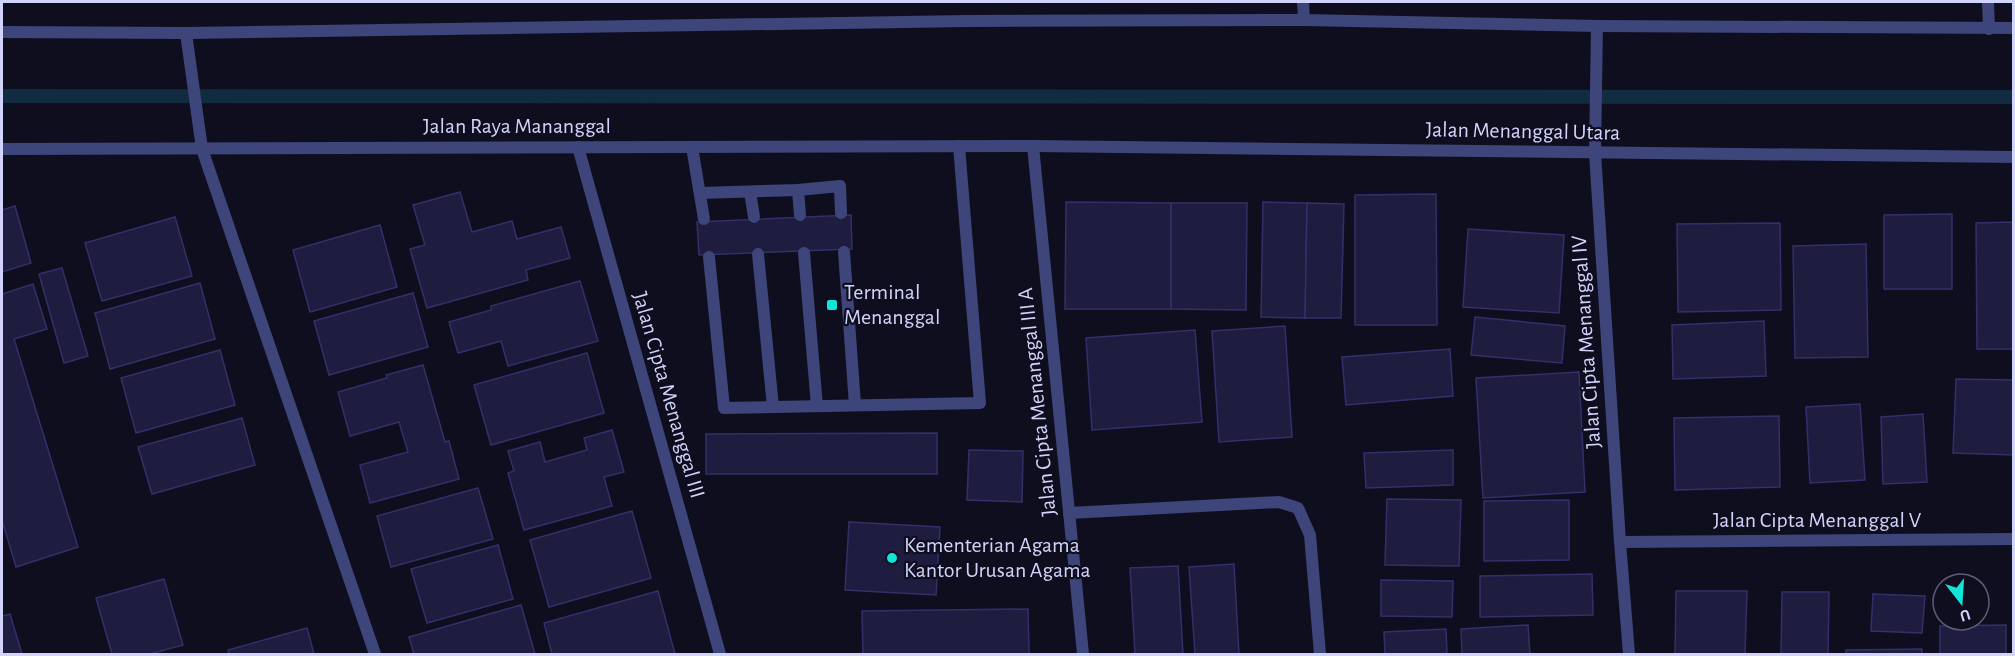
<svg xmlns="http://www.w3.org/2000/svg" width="2015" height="656" font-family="'Alegreya Sans',sans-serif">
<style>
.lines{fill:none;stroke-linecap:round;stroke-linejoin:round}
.stream{stroke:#112b41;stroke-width:14}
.building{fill:#1e1c3f;stroke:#323069;stroke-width:1.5}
.service{stroke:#3d457a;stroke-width:12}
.minor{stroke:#3d457a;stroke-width:12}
.poi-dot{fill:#13e4d8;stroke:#0f0e1f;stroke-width:2}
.labels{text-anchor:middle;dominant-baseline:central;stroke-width:4.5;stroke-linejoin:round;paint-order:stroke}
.street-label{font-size:22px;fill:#d1d3fb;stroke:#0f0e1f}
.poi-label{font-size:22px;fill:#d1d3fb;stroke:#0f0e1f;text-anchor:start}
</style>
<rect width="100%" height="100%" fill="#0f0e1f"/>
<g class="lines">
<path class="stream" d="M2,96L2014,97"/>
</g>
<g class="building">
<path d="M460,192L472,232L512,221L517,239L561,227L570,258L526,270L528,280L427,308L410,249L425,245L413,205Z"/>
<path d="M1436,194L1437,325H1355V195Z"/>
<path d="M1066,202L1171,203V309H1065Z"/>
<path d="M1263,202L1307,203L1305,318L1261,317Z"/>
<path d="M1171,203H1247L1246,310L1171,309Z"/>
<path d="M1307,203L1344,204L1341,318H1305Z"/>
<path d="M15,206L31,263L2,272V210Z"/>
<path d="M1952,214V289H1884V215Z"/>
<path d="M851,215L852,249L699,255L697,222Z"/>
<path d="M175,217L192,276L102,301L85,243Z"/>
<path d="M2014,222V349H1977L1976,223Z"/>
<path d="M1780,223L1781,310L1678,312L1677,224Z"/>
<path d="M380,225L397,287L310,312L293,250Z"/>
<path d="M1468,229L1564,235L1559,313L1463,307Z"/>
<path d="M1866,244L1868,357L1795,358L1793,246Z"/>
<path d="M62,268L88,356L64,363L39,274Z"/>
<path d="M580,281L598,341L508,366L501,341L458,353L449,322L491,310V306Z"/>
<path d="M200,283L215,339L110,369L95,313Z"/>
<path d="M33,284L47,329L14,339L78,547L16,567L2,520V294Z"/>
<path d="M413,293L428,347L329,375L314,321Z"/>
<path d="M1475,317L1565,326L1562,363L1471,355Z"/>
<path d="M1764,321L1766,376L1673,379L1672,325Z"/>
<path d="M1285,326L1292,437L1219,442L1212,331Z"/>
<path d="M1195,330L1202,422L1092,430L1086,338Z"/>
<path d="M1450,349L1453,396L1346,405L1342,357Z"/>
<path d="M220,350L235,405L136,433L121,378Z"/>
<path d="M587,353L604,413L491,445L474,385Z"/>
<path d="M423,365L445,442L449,441L459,479L370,503L360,465L408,452L399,422L350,436L338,392L387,378L386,375Z"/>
<path d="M1579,372L1585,492L1483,498L1476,378Z"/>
<path d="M1956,379L2014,380V455L1953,453Z"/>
<path d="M1860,404L1865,480L1810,483L1806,407Z"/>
<path d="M1923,414L1927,482L1883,484L1881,417Z"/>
<path d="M1779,416L1780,487L1675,490L1674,418Z"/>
<path d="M242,418L255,465L152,494L138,447Z"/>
<path d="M612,430L624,472L604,477L612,506L524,530L508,473L514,471L508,451L540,442L545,462L587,450L584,438Z"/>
<path d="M937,433V474H706V434Z"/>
<path d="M969,450L1023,451L1022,502L967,500Z"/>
<path d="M1453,450V485L1366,488L1364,453Z"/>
<path d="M478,488L493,539L391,567L377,516Z"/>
<path d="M1387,499L1461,500L1459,566L1385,565Z"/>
<path d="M1569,500V560L1484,561V501Z"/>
<path d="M632,511L651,578L549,607L530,540Z"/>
<path d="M849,522L940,527L936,595L845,590Z"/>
<path d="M498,545L513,599L427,623L411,569Z"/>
<path d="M1234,564L1239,654H1195L1189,567Z"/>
<path d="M1178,566L1183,654H1135L1130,568Z"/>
<path d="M1592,574L1593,615L1480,617V576Z"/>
<path d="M164,579L183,645L150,654H112L96,598Z"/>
<path d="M1381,580L1453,581L1452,617L1381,616Z"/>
<path d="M658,591L675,654H552L544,623Z"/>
<path d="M1676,591H1747L1745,654H1675Z"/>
<path d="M1782,592H1829L1828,654H1781Z"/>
<path d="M1873,594L1925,596L1922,633L1871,631Z"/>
<path d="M521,605L535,654H414L409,637Z"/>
<path d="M1028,609L1029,654H863L862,611Z"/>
<path d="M10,614L22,654H2V616Z"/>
<path d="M1528,625L1530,654H1462L1461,629Z"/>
<path d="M2006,625V654H1940V626Z"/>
<path d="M307,628L314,654H229L228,650Z"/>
<path d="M1446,629L1447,654H1385L1384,632Z"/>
<path d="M1922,649V654H1846V650Z"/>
</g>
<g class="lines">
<g class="service">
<path d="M692,147L704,219"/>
<path d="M798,190L800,215"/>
<path d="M750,192L754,217"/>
<path d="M701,193L798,190L840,186L841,213"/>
<path d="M844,252L855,405"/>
<path d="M804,253L817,406"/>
<path d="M758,254L773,407"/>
<path d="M709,257L724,408L980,403L959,146"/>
</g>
<g class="minor">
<path d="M1303,2L1304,20"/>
<path d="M1988,2L1989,29"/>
<path d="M1597,26L1595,153L1620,542L1629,654"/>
<path d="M2,32L186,33L967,21L1304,20L1597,26L2014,28"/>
<path d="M186,33L202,149L375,654"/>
<path d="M1033,146L1083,654"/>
<path d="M578,147L720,654"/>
<path d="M2,149L1033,146L2014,157"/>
<path d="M1069,513L1279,502L1298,508L1310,535L1320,654"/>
<path d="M1620,542L2014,539"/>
</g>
</g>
<g class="poi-dot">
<rect x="826" y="299" width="12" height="12" rx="3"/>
<circle cx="892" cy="558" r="6"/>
</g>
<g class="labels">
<g class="street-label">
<text x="517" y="126">Jalan Raya Mananggal</text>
<text transform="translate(1523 131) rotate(1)">Jalan Menanggal Utara</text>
<text transform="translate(1586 342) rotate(-94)">Jalan Cipta Menanggal IV</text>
<text transform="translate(669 395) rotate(74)">Jalan Cipta Menanggal III</text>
<text transform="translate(1037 402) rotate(-96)">Jalan Cipta Menanggal III A</text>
<text x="1817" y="520">Jalan Cipta Menanggal V</text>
</g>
<g class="poi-label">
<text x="844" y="292">Terminal<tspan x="844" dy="25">Menanggal</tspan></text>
<text x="904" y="545">Kementerian Agama<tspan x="904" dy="25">Kantor Urusan Agama</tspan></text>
</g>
</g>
<rect width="2015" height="656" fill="none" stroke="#d1d3fb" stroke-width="6"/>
<g transform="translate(1961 602) rotate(163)"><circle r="28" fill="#0f0e1f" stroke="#5d5d77" stroke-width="1.5"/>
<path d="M0-4.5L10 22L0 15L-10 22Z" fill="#13e4d8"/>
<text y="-9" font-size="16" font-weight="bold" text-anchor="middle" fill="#d1d3fb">U</text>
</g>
</svg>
